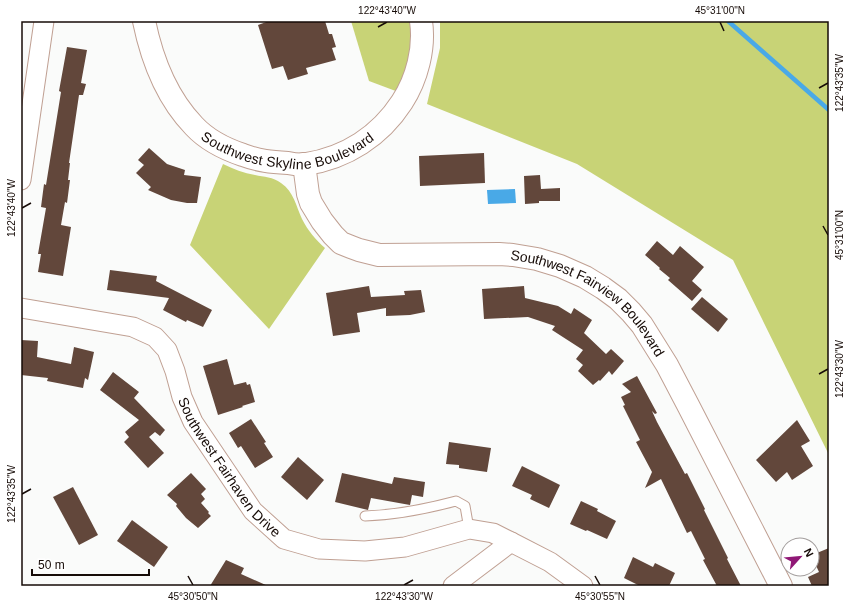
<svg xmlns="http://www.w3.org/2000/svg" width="850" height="607" font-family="Arial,sans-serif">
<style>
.green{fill:#c8d376}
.water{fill:#49a9e7}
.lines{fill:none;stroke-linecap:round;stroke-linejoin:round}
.stream{stroke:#49a9e7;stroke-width:4.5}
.building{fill:#62473b}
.lane-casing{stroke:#c0a093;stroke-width:11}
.street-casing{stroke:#c0a093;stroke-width:21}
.secondary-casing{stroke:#c0a093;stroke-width:24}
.lane{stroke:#fff;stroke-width:9}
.street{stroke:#fff;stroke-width:19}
.secondary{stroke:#fff;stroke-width:22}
.ticks{fill:none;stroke:#160b07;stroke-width:1.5}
.labels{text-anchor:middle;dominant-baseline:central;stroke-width:4;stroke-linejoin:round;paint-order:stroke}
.street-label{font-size:14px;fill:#160b07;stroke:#fff}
.neatline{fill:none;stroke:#160b07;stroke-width:1.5}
.ticks-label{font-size:10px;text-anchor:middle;fill:#160b07}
</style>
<rect width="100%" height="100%" fill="#fafbfa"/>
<g class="green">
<path d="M351,21H410L413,46L401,93L369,81Z"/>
<path d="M440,21H829V455L733,260L577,164L427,104L440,48Z"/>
<path d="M223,164C233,169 244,173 255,175C264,177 273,177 281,183C294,192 296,206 302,219C308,231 316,240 325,248L269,329L190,245Z"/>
</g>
<path class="water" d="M515,189L516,203L488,204L487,190Z"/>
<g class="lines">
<path class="stream" d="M728,21L829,110"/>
</g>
<g class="building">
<path d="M269,21H325L329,34H332L336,47L332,48L336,60L306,68L308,74L288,80L283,66L272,69L258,25Z"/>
<path d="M67,47L87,50L81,83L86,84L83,95H79L69,163H70L68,180H70L67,203L65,202L61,225L71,227L63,276L38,272L41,254H38L46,208L41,207L44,184L46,185L61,92L59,91Z"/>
<path d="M149,148L167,164L185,170L184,175L201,177L197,203H187L171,200L148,190L151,187L136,173L144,165L138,160Z"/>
<path d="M484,153L485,183L420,186L419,156Z"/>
<path d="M540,175L541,189L560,188V201H539V203L525,204L524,176Z"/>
<path d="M657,241L673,255L680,246L704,267L692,281L702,290L692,301L668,280L670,278L659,269L660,268L645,255Z"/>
<path d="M110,270L157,276L156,281L212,310L203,327L187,320L186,322L163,310L169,298L107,290Z"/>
<path d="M369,286L371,297L405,295L404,291L421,290L425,312L410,315L386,316V308L357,313L360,332L333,336L326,293Z"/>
<path d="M524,286L525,298L558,306L571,314L574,308L592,320L584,333L606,354L611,349L624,361L612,375L609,371L600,381L599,380L593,385L578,371L583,365L576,359L583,350L552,330L555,326L528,317L484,319L482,289Z"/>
<path d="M702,297L728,319L718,332L691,309Z"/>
<path d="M21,340L38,341L37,357L71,364L74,347L94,352L88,380L85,378L83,388L47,381L48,378L21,375Z"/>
<path d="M227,359L234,385L246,382L247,385L250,384L255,402L242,406L243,407L218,415L203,366Z"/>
<path d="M113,372L139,392L134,398L165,430L160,436L155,432L149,437L164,453L148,468L124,442L129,437L125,432L139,420L100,390Z"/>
<path d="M637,376L657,413L655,414L652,411L657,422L685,474L687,473L705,509L704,510L728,558L727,559L741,586H717L703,560L705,559L691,531L687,533L661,479L645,488L652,472L636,442L640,440L623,406L625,405L621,397L631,392L622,384Z"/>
<path d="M251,419L266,442L264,443L273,457L255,468L241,446L238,448L229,433Z"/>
<path d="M797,420L810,441L801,446L813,466L792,480L787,472L776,482L756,460Z"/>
<path d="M449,442L491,448L487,472L459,468V465L446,464Z"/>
<path d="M298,457L324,480L307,500L281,477Z"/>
<path d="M522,466L560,485L549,508L530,499L532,495L512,486Z"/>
<path d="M191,473L206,489L201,494L205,499L201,503L209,512L208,513L211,516L198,528L186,518L176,506L177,504L167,495Z"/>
<path d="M342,473L392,484L394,477L425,482L423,497L412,495L410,505L371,498L368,510L335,502Z"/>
<path d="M73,487L98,535L79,545L53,497Z"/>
<path d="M581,501L598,509L597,511L616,521L607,539L587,530L586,531L570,524Z"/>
<path d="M132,520L168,547L154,567L117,541Z"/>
<path d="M829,548V586H812L808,577L819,572L812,557V555Z"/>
<path d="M633,557L653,567L655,563L675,573L669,586H640L624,578Z"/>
<path d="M226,560L244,568L241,574L268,586H210Z"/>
</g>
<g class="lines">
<g class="lane-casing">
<path id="lane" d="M365,516C396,515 426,509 456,501L465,506L469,529"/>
</g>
<g class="street-casing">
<g id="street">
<path d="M21,180L44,21"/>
<path id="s1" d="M21,308L133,327L155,337L167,350L175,371L182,397L193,422L253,511L284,539L319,549L365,551L405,547L469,529L493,533L511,542L550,562L583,586"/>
<path d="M453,586L511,542"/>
</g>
</g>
<g class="secondary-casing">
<g id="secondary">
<path id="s2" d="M144,21C152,60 166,97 194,126C207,140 225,149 243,155C259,161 271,162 288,163C293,164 300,165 306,164C346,158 380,136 402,102C417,79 425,48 421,21"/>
<path id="s3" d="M304,164L308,194L311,203L322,221L333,235L341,243L351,247L359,250L379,255L499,254L513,255L537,259L560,266L585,277L603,288L618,299L631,312L642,325L667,365L689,407L781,586"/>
</g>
</g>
<use href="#lane" class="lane"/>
<use href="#street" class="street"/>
<use href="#secondary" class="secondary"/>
</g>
<path class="ticks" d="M720,22L724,31M378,27L387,22M819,88L828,83M22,208L31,203M823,226L828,235M819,374L828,369M22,494L31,489M188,576L193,585M595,576L600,585M404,585L413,580"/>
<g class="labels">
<g class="street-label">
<text stroke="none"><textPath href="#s2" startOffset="221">Southwest Skyline Boulevard</textPath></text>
<text stroke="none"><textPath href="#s3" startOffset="356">Southwest Fairview Boulevard</textPath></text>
<text stroke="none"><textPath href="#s1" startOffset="290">Southwest Fairhaven Drive</textPath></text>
</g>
</g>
<rect width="850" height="607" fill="none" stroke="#ffffff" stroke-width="44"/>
<g transform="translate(800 557) rotate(63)"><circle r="19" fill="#ffffff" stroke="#a29d9c"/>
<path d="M0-3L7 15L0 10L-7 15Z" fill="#901876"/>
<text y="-6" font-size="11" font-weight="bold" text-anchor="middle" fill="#160b07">N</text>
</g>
<path d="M32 569v6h117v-6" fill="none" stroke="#160b07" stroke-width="2"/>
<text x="38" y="569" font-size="12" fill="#160b07" stroke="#ffffff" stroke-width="3" paint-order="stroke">50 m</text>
<rect x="22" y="22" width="806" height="563" class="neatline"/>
<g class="ticks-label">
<text x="387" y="14">122°43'40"W</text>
<text x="720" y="14">45°31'00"N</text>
<text transform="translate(839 83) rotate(-90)" y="4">122°43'35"W</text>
<text transform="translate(11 208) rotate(-90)" y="4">122°43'40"W</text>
<text transform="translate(839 235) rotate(-90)" y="4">45°31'00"N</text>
<text transform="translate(839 369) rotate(-90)" y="4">122°43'30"W</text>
<text transform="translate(11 494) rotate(-90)" y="4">122°43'35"W</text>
<text x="193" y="600">45°30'50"N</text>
<text x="404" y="600">122°43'30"W</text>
<text x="600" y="600">45°30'55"N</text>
</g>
</svg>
